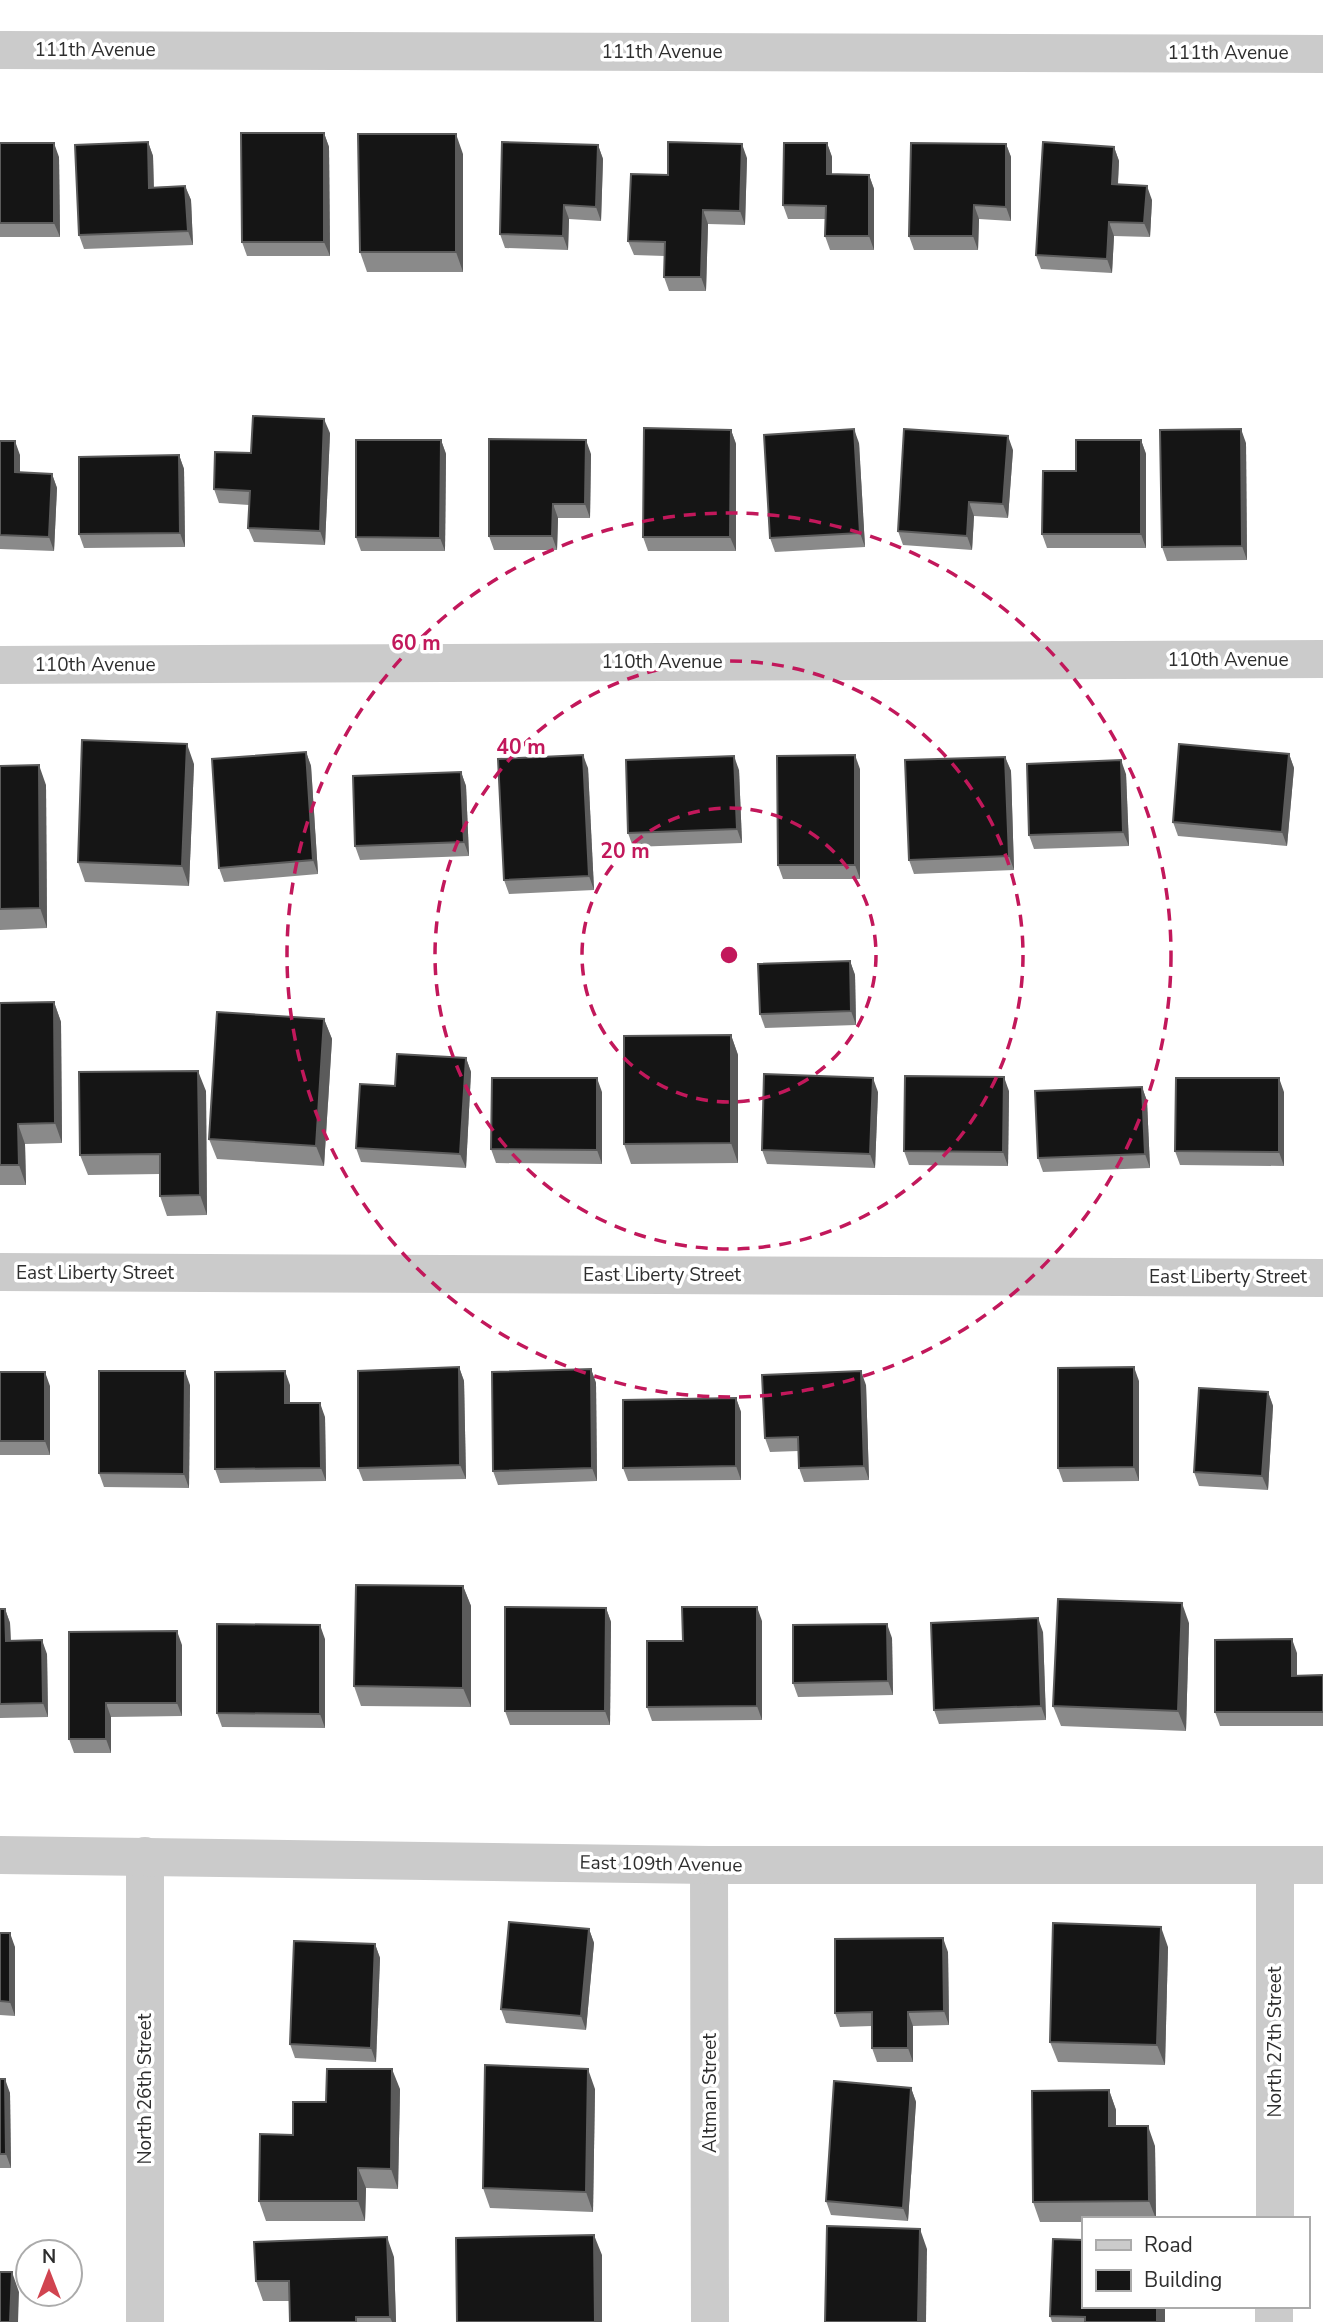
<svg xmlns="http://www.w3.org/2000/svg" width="1323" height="2322" font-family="'Nunito Sans',sans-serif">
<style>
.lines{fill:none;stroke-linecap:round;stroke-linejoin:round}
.minor{stroke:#cbcbcb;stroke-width:38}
.tertiary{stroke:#cbcbcb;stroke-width:38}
.wall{fill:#8a8a8a}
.shaded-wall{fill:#5b5b5b}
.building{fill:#151515;stroke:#5b5b5b;stroke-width:2}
.ring{fill:none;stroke:#c2185b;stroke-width:3.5;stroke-dasharray:12 9}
.labels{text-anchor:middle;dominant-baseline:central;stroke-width:7;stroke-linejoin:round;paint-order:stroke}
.street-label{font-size:19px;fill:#2e2e2e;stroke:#fff}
.centre{fill:#c2185b;stroke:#fff;stroke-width:3.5}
.ring-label{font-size:21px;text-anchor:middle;font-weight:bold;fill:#c2185b;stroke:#fff;stroke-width:7;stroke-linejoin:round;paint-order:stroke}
</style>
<rect width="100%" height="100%" fill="#fff"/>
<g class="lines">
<g class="minor">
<path d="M0,50L1323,54"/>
<path d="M0,665L1323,659"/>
<path d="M0,1272L1323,1278"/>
<path d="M709,1865L710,2322"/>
<path d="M1275,2219V1865"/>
<path d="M145,2322V1856"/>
<path d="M1274,2322V2306"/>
</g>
<path class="tertiary" d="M0,1855L709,1865H1323"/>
</g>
<g class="wall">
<path d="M324,133L329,147L330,256H247L242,242Z"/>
<path d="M148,142L153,156L154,187L185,186L191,200L193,245L84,249L79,235Z"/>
<path d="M0,143L59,157L60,237H0Z"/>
<path d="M827,143L832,157V175H869L874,189V250H830L825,236L826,219H788L783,205Z"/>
<path d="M1006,144L1011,157V221L979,219L978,250H914L909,236Z"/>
<path d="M598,145L603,159L601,221L569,219L568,250L505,248L500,234Z"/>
<path d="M1114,147L1119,161L1118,185L1152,200L1150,237L1114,236L1112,273L1041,269L1036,255Z"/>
<path d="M463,154V272H367L360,252Z"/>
<path d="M747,158L745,225L708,224L706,291H669L664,277L665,256L634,255L628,241L668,175Z"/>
<path d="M731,430L736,444V551H648L643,537Z"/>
<path d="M330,433L325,545L254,542L248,528L249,505L219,503L214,489L251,453Z"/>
<path d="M441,440L446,454L445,551H361L356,537Z"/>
<path d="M1141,440L1146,454V548H1047L1042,534Z"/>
<path d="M0,441L20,455V472L52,474L57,488L54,551L0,549Z"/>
<path d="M859,443L865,547L775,552L770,538Z"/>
<path d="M1246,443L1247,560L1167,561L1162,547Z"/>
<path d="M1013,450L1008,518L974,516L972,550L903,545L898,531Z"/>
<path d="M591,454L590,518H558L557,550H494L489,536Z"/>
<path d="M179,455L184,469L185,547L84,548L79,534Z"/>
<path d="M306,752L311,766L318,874L224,882L219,868Z"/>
<path d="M1289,754L1294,768L1287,846L1178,836L1173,822Z"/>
<path d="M1005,757L1011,771L1014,870L914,874L909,860Z"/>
<path d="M194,764L189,886L85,882L78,862Z"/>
<path d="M0,766L46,785L47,928L0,930Z"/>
<path d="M588,768L594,890L509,894L504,880Z"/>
<path d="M860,769V879H783L778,865Z"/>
<path d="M739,770L742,843L633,847L628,833Z"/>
<path d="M461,772L466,786L469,856L360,860L355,846Z"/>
<path d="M1126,774L1129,846L1034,849L1029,835Z"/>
<path d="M850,961L855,975L856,1025L765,1028L760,1014Z"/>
<path d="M54,1002L61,1022L62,1143L25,1144L26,1185H0V1003Z"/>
<path d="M324,1019L332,1039L324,1166L217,1159L209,1139Z"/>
<path d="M731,1035L738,1055V1163L631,1164L624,1144Z"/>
<path d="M466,1058L471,1072L466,1168L361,1162L356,1148L395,1086Z"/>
<path d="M1142,1087L1147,1101L1150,1168L1043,1172L1038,1158Z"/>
<path d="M206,1091L207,1215L167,1216L160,1196V1174L88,1175L80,1155Z"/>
<path d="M1009,1091L1008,1166L909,1165L904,1151Z"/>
<path d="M602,1092V1164L496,1163L491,1149Z"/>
<path d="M878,1092L875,1168L767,1164L762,1150Z"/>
<path d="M1284,1092V1166L1180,1165L1175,1151Z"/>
<path d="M459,1367L464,1381L466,1479L363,1481L358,1468Z"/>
<path d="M591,1369L596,1383L597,1481L498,1485L493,1471Z"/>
<path d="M0,1372L50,1386V1455H0Z"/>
<path d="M1139,1381V1481L1063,1482L1058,1468Z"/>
<path d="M190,1385L189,1488L104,1487L99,1473Z"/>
<path d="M290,1385V1403L325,1417L326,1481L220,1483L215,1469Z"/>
<path d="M866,1385L869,1480L804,1482L799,1468L798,1451L770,1452L765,1438Z"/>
<path d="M1268,1392L1273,1406L1268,1490L1199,1486L1194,1472Z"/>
<path d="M736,1398L741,1412V1480L628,1481L623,1468Z"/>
<path d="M463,1586L471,1606V1707L361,1706L354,1686Z"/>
<path d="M606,1608L611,1622L610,1725H510L505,1711Z"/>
<path d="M0,1609H5L10,1623L11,1640L47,1654L48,1717L0,1718Z"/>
<path d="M762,1621V1720L652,1721L647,1707L683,1641Z"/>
<path d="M1189,1623L1186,1731L1061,1726L1053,1706Z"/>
<path d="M69,1632L182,1645V1716L111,1717V1753H74L69,1739Z"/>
<path d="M1043,1632L1046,1720L939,1724L934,1710Z"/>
<path d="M892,1638L893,1695L798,1697L793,1683Z"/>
<path d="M325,1639V1728L222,1727L217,1713Z"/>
<path d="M1297,1653V1675H1323V1726H1220L1215,1712Z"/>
<path d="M589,1929L594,1943L586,2030L506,2023L501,2009Z"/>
<path d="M0,1933L15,1947V2016L0,2015Z"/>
<path d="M375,1944L380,1958L376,2062L295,2058L290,2044Z"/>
<path d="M1168,1947L1165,2065L1058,2062L1050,2042Z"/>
<path d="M948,1952L949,2025L913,2026V2062H877L872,2048V2026L840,2027L835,2013Z"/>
<path d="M0,2079L10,2093L11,2168H0Z"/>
<path d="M911,2088L916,2102L908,2221L831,2215L826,2201Z"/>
<path d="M400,2089L398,2189L366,2188L365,2221H266L259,2201L293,2135L326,2102Z"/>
<path d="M595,2089L593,2212L490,2208L483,2188Z"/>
<path d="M1109,2090L1116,2110V2126L1155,2146L1156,2219H1083V2222H1040L1033,2202Z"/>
<path d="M394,2257L396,2322H290V2301H263L256,2281Z"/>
<path d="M1165,2306V2322H1052L1050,2316Z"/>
</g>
<g class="shaded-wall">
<path d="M324,133L329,147L330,256L324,242Z"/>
<path d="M456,134L463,154V272L456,252Z"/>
<path d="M148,142L153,156L154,201L149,188Z"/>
<path d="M54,143L59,157L60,237L54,223Z"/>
<path d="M827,143L832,157V188L827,174Z"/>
<path d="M742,144L747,158L745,225L740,211Z"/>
<path d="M1006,144L1011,157V221L1006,207Z"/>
<path d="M598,145L603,159L601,221L596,207Z"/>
<path d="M1114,147L1119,161L1117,198L1112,184Z"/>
<path d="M869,175L874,189V250L869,236Z"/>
<path d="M185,186L191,200L193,245L188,231Z"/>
<path d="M1147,186L1152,200L1150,237L1144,223Z"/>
<path d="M564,205L569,219L568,250L563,236Z"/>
<path d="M974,205L979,219L978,250L973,236Z"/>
<path d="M703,210L708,224L706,291L701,277Z"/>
<path d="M1109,222L1114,236L1112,273L1107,259Z"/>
<path d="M324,419L330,433L325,545L320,531Z"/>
<path d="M854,429L859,443L865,547L860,533Z"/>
<path d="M1241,429L1246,443L1247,560L1242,546Z"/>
<path d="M731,430L736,444V551L730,537Z"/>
<path d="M1008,436L1013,450L1008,518L1003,504Z"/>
<path d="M441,440L446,454L445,551L440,538Z"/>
<path d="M586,440L591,454L590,518L585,504Z"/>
<path d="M1141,440L1146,454V548L1141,534Z"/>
<path d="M15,441L20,455V486L15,472Z"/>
<path d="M179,455L184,469L185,547L180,533Z"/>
<path d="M52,474L57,488L54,551L49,537Z"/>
<path d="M969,502L974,516L972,550L967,536Z"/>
<path d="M553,504L558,518L557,550L552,536Z"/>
<path d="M187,744L194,764L189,886L182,866Z"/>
<path d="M306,752L311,766L318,874L313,860Z"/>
<path d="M1289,754L1294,768L1287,846L1282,832Z"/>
<path d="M583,755L588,768L594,890L589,876Z"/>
<path d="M855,755L860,769V879L855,865Z"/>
<path d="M734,756L739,770L742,843L737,829Z"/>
<path d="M1005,757L1011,771L1014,870L1009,856Z"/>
<path d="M1121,760L1126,774L1129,846L1123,832Z"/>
<path d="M39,765L46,785L47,928L40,908Z"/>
<path d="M461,772L466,786L469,856L464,842Z"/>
<path d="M850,961L855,975L856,1025L851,1011Z"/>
<path d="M54,1002L61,1022L62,1143L55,1123Z"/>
<path d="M324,1019L332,1039L324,1166L316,1146Z"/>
<path d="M731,1035L738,1055V1163L731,1143Z"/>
<path d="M466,1058L471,1072L466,1168L460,1154Z"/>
<path d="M198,1071L206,1091L207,1215L200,1195Z"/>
<path d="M1004,1077L1009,1091L1008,1166L1003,1152Z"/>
<path d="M597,1078L602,1092V1164L597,1150Z"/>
<path d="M873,1078L878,1092L875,1168L870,1154Z"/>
<path d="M1279,1078L1284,1092V1166L1279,1152Z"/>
<path d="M1142,1087L1147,1101L1150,1168L1145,1154Z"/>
<path d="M18,1124L25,1144L26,1185L19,1165Z"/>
<path d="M459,1367L464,1381L466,1479L460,1465Z"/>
<path d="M1134,1367L1139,1381V1481L1134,1467Z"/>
<path d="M591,1369L596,1383L597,1481L592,1468Z"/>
<path d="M185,1371L190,1385L189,1488L184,1474Z"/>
<path d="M285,1371L290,1385V1417L285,1403Z"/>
<path d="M861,1371L866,1385L869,1480L864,1466Z"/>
<path d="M45,1372L50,1386V1455L45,1441Z"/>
<path d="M1268,1392L1273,1406L1268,1490L1262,1476Z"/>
<path d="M736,1398L741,1412V1480L736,1466Z"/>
<path d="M320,1403L325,1417L326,1481L321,1468Z"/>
<path d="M463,1586L471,1606V1707L463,1688Z"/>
<path d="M1182,1603L1189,1623L1186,1731L1178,1711Z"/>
<path d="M757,1607L762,1621V1720L757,1706Z"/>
<path d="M606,1608L611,1622L610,1725L605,1711Z"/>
<path d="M5,1609L10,1623L11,1654L6,1641Z"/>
<path d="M1038,1618L1043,1632L1046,1720L1041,1706Z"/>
<path d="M887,1624L892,1638L893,1695L888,1681Z"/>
<path d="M320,1625L325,1639V1728L320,1714Z"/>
<path d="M177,1631L182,1645V1716L177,1703Z"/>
<path d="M1292,1639L1297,1653V1690L1292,1676Z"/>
<path d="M42,1640L47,1654L48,1717L43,1703Z"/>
<path d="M106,1703L111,1717V1753L106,1739Z"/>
<path d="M1161,1927L1168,1947L1165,2065L1157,2045Z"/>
<path d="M589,1929L594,1943L586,2030L581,2016Z"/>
<path d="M10,1933L15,1947V2016L10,2002Z"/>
<path d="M943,1938L948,1952L949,2025L944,2011Z"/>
<path d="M375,1944L380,1958L376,2062L371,2048Z"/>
<path d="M908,2012L913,2026V2062L908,2048Z"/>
<path d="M392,2069L400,2089L398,2189L391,2169Z"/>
<path d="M588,2069L595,2089L593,2212L586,2192Z"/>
<path d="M5,2079L10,2093L11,2168L6,2154Z"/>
<path d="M911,2088L916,2102L908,2221L903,2208Z"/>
<path d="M1109,2090L1116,2110V2146L1109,2126Z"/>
<path d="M1148,2126L1155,2146L1156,2219L1149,2201Z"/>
<path d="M358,2168L366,2188L365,2221L358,2201Z"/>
<path d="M920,2229L927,2249L926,2322H918Z"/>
<path d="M594,2235L602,2255V2322H595Z"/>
<path d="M387,2237L394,2257L396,2322H392L390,2317Z"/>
<path d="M12,2272L19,2292L18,2322H10Z"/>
<rect x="1157" y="2306" width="8" height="16"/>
</g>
<g class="building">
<path d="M241,133H324V242H242Z"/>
<path d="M358,134H456V252H360Z"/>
<path d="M148,142L149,188L185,186L188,231L79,235L75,145Z"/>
<path d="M502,142L598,145L596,207L564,205L563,236L500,234Z"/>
<path d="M668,142L742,144L740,211L703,210L701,277H664L665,242L628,241L631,174L668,175Z"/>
<path d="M1043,142L1114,147L1112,184L1147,186L1144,223L1109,222L1107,259L1036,255Z"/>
<rect x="0" y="143" width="54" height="80"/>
<path d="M784,143H827V174L869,175V236H825L826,206L783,205Z"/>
<path d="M911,143L1006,144V207L974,205L973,236H909Z"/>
<path d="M253,416L324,419L320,531L248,528L250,491L214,489L215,452L251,453Z"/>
<path d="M644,428L731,430L730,537H643Z"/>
<path d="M854,429L860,533L770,538L764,435Z"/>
<path d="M904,429L1008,436L1003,504L969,502L967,536L898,531Z"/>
<path d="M1241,429L1242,546L1162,547L1160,430Z"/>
<path d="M489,439L586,440L585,504H553L552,536H489Z"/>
<path d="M356,440H441L440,538L356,537Z"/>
<path d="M1076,440H1141V534H1042L1043,471H1076Z"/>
<path d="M0,441H15V472L52,474L49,537L0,535Z"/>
<path d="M179,455L180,533L79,534V457Z"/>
<path d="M82,740L187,744L182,866L78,862Z"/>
<path d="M1179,744L1289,754L1282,832L1173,822Z"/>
<path d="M306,752L313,860L219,868L212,759Z"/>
<path d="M583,755L589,876L504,880L498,759Z"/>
<path d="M855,755V865H778L777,756Z"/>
<path d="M734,756L737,829L628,833L626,760Z"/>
<path d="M1005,757L1009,856L909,860L905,760Z"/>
<path d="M1121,760L1123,832L1029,835L1027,764Z"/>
<path d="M39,765L40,908L0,909V766Z"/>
<path d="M461,772L464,842L355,846L353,776Z"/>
<path d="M850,961L851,1011L760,1014L758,964Z"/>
<path d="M54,1002L55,1123L18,1124L19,1165H0V1003Z"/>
<path d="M217,1012L324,1019L316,1146L209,1139Z"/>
<path d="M731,1035V1143L624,1144V1036Z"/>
<path d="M397,1054L466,1058L460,1154L356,1148L360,1084L395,1086Z"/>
<path d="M198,1071L200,1195L160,1196V1154L80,1155L79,1072Z"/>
<path d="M764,1074L873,1078L870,1154L762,1150Z"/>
<path d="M905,1076L1004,1077L1003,1152L904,1151Z"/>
<path d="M492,1078H597V1150L491,1149Z"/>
<path d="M1176,1078H1279V1152L1175,1151Z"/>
<path d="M1142,1087L1145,1154L1038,1158L1035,1091Z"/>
<path d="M459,1367L460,1465L358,1468V1371Z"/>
<path d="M1134,1367V1467L1058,1468V1368Z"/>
<path d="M591,1369L592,1468L493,1471L492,1372Z"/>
<path d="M99,1371H185L184,1474L99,1473Z"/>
<path d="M285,1371V1403H320L321,1468L215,1469V1372Z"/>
<path d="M861,1371L864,1466L799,1468L798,1437L765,1438L762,1375Z"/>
<rect x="0" y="1372" width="45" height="69"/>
<path d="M1199,1388L1268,1392L1262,1476L1194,1472Z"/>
<path d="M736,1398V1466L623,1468V1400Z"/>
<path d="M356,1585L463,1586V1688L354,1686Z"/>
<path d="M1058,1599L1182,1603L1178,1711L1053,1706Z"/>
<path d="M505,1607L606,1608L605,1711H505Z"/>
<path d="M682,1607H757V1706L647,1707V1641H683Z"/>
<path d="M0,1609H5L6,1641L42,1640L43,1703L0,1704Z"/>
<path d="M1038,1618L1041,1706L934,1710L931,1623Z"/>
<path d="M217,1624L320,1625V1714L217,1713Z"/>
<path d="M887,1624L888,1681L793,1683V1625Z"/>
<path d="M177,1631V1703H106V1739H69V1632Z"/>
<path d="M1292,1639V1676L1323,1675V1712H1215V1640Z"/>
<path d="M509,1922L589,1929L581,2016L501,2009Z"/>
<path d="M1053,1923L1161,1927L1157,2045L1050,2042Z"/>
<path d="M0,1933H10V2002L0,2001Z"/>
<path d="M943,1938L944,2011L908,2012V2048H872V2012L835,2013V1939Z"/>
<path d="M294,1941L375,1944L371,2048L290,2044Z"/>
<path d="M485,2065L588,2069L586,2192L483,2188Z"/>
<path d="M327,2069H392L391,2169L358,2168V2201H259L260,2134L293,2135V2102H326Z"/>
<path d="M0,2079H5L6,2154H0Z"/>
<path d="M834,2081L911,2088L903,2208L826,2201Z"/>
<path d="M1109,2090V2126H1148L1149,2201L1033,2202L1032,2091Z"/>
<path d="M827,2226L920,2229L918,2322H825Z"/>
<path d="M594,2235L595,2322H457L456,2238Z"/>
<path d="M387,2237L390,2317H356V2322H290L289,2281H256L254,2242Z"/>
<path d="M1053,2239L1083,2240V2306H1157V2322H1085V2317L1050,2316Z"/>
<path d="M0,2272H12L10,2322H0Z"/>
</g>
<g class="ring">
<circle cx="729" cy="955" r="147"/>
<circle cx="729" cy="955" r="294"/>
<circle cx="729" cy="955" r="442"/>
</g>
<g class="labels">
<g class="street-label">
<text x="95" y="50">111th Avenue</text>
<text x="662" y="52">111th Avenue</text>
<text x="1228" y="53">111th Avenue</text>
<text x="1228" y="660">110th Avenue</text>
<text x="662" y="662">110th Avenue</text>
<text x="95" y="665">110th Avenue</text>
<text x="95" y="1273">East Liberty Street</text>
<text x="662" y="1275">East Liberty Street</text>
<text x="1228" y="1277">East Liberty Street</text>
<text transform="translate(661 1864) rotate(1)">East 109th Avenue</text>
<text transform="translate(1275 2042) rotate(-90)">North 27th Street</text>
<text transform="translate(145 2089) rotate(-90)">North 26th Street</text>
<text transform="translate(710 2093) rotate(-90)">Altman Street</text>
</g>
</g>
<circle cx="729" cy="955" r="10" class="centre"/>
<g class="ring-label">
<text x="416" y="650">60 m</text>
<text x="521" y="754">40 m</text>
<text x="625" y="858">20 m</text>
</g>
<rect x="1082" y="2217" width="228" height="91" fill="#ffffff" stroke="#ababab" stroke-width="2"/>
<rect x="1096" y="2240" width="35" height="10" fill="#cbcbcb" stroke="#ababab" stroke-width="2"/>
<text x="1144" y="2252" font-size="21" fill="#2e2e2e">Road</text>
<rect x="1096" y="2270" width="35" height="21" fill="#151515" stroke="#ababab" stroke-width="2"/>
<text x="1144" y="2287" font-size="21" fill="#2e2e2e">Building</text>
<g transform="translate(49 2273)"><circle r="33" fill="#ffffff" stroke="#ababab" stroke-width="2"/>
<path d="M0-5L12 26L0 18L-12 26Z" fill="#d14450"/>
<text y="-10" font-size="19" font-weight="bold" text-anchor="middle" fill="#2e2e2e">N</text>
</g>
</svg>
